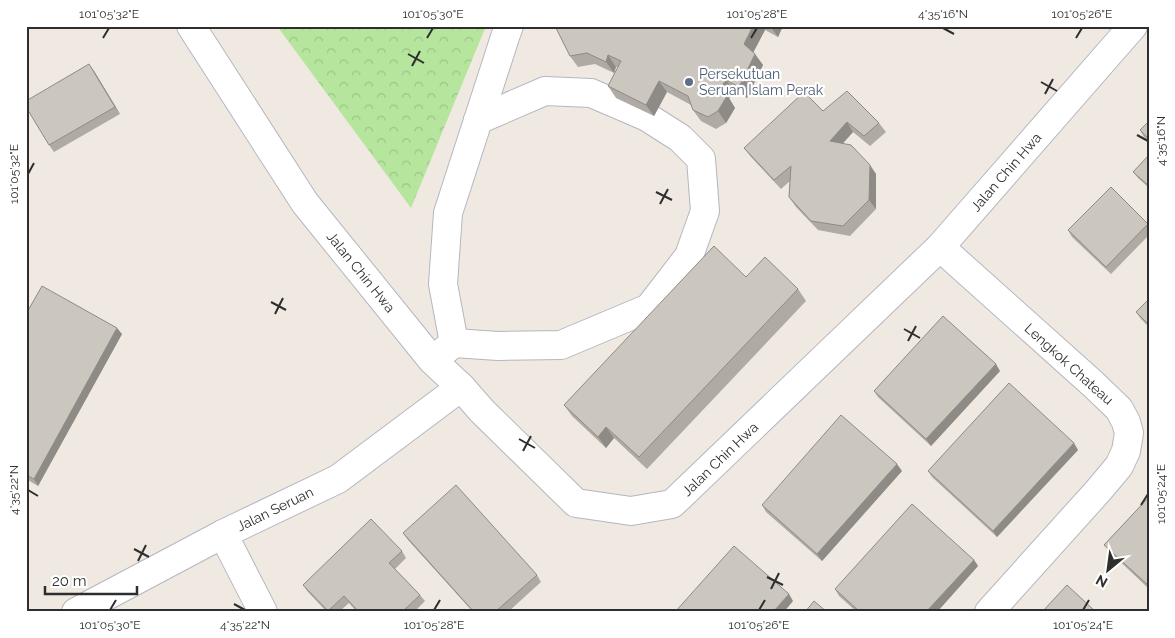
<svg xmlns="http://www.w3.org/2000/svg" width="1175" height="638" font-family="Raleway,sans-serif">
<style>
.park{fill:url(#park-crowns)}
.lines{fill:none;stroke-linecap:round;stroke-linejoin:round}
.minor-casing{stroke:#b4b7c1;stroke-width:30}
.minor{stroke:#fff;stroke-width:28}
.wall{fill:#afaba4}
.shaded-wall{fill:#8e8b86}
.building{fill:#cbc7bf;stroke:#8e8b86}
.ticks{fill:none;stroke:#2e2e2e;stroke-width:2}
.service-dot{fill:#5c6f8a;stroke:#fff;stroke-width:2}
.labels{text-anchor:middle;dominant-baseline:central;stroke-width:4.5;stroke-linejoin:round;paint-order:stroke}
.service-label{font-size:14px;fill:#4e5e75;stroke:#fff;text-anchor:start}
.street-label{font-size:14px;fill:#2e2e2e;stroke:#fff}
.neatline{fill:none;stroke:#2e2e2e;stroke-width:2}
.ticks-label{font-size:12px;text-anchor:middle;fill:#2e2e2e}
</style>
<defs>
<pattern id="park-crowns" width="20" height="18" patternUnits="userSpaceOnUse" patternTransform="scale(1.25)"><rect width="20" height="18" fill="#b6e59e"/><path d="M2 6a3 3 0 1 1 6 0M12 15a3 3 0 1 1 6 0" fill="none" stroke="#9dc588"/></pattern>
</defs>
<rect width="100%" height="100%" fill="#efe9e1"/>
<path class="park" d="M277,26H486L411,208Z"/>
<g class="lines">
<g class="minor-casing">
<g id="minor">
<path d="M191,26L305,203L432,360L461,387L482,411L576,503L631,511L672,504L940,247L1133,26"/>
<path d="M940,247L1093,384L1119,409L1126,422L1129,433L1126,451L1119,466L1098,491L989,612"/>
<path d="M454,343L498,346L561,345L649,308L689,256L705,211L701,159L680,138L647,117L591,93L545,91L478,120"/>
<path d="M439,355L454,343L443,284L448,213L506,34L509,26"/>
<path d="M223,534L263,612"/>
<path d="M76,612L223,534L338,479L461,387"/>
</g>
</g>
<use href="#minor" class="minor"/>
</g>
<g class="wall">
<path d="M555,26H783L778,37L765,30L753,52L763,65L747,98L734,91L729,98L735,108L726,123L716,129L701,121L693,110L691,105L667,92L654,116L616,98L608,86L618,67H616L614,73L595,64L578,67L570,56Z"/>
<path d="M94,71L120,114L54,152L49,145Z"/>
<path d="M823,111L879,123L886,132L870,146L853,132L843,143L876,174V209L850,236L818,230L796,207L789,197L790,181L781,189L751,157L744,148Z"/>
<path d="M1149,121V141L1144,137L1140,130Z"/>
<path d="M1149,155V188L1138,178L1133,172Z"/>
<path d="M1148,224L1149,235L1111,274L1072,237L1068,230Z"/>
<path d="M746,277L798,289L806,301L647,469L614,438L606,448L572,416L564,405Z"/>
<path d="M1149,299V327L1141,319L1136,312Z"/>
<path d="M26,314L122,334L38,486L26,479Z"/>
<path d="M1000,371L931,446L878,397L874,391Z"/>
<path d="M1078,450L997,537L932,477L928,471Z"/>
<path d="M902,471L822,561L766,512L762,505Z"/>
<path d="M1149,497V589L1109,551L1104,545Z"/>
<path d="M403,533L537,575L541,582L508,612H473L408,540Z"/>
<path d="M402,551L406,558L395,569L420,595L425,601L414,612H357L349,603L339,612H327L308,592L303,585Z"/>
<path d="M974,560L978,566L937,612H857L839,596L835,589Z"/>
</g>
<g class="shaded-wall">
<path d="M753,26H763L765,30L752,55L744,44Z"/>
<path d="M770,26H783L778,37Z"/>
<path d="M755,54L763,65L747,98L739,87Z"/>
<path d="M608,55L616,67L614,73L606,62Z"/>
<path d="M89,64L94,71L120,114L115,107Z"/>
<path d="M726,80L734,91L729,98L735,108L726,123L718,111L721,87Z"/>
<path d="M659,81L667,92L654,116L646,105Z"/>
<path d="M847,122L853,132L837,150L830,141Z"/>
<path d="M870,165L876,174V209L869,200Z"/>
<path d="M117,328L122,334L38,486L34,479Z"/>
<path d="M996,364L1000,371L931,446L926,439Z"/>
<path d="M606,427L614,438L606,448L598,437Z"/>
<path d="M1074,443L1078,450L997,537L993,531Z"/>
<path d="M897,464L902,471L822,561L817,554Z"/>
<path d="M974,560L978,566L937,612H926Z"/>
<path d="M789,594L793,601L784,612H773Z"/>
</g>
<g class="building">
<path d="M555,26H753L744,44L755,54L739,87L726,80L721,87L727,96L718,111L708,117L693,110L688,96L659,81L646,105L608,86L621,61L608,55L606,62L587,53L570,56Z"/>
<path d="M89,64L115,107L49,145L26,107V101Z"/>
<path d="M847,91L879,123L864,136L847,122L830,141L851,145L870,165L869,200L843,226L811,221L789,197L791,166L774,180L744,148L804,92L823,111Z"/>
<path d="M1149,121V139L1140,130Z"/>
<path d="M1149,155V186L1133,172Z"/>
<path d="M1111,187L1148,224L1106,267L1068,230Z"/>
<path d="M714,246L746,277L765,257L798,289L639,457L606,427L598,437L564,405Z"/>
<path d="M42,286L117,328L34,479L26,475V314Z"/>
<path d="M1149,299V325L1136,312Z"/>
<path d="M943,316L996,364L926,439L874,391Z"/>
<path d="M1009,383L1074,443L993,531L928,471Z"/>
<path d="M841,415L897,464L817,554L762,505Z"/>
<path d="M456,485L537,575L495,612H474L403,533Z"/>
<path d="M1149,497V586L1104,545Z"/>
<path d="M912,504L974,560L926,612H860L835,589Z"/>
<path d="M371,519L402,551L389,563L420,595L402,612H359L344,596L328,611L303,585Z"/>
<path d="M734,546L789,594L773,612H675Z"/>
<path d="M1067,585L1096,612H1042Z"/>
<path d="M814,601L827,612H805Z"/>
<path d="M443,609L445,612H440Z"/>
</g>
<path class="ticks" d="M943,28L954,34M103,38L109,28M427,38L433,28M751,38L757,28M1076,38L1082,28M408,54L424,63M412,66L420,51M1041,82L1057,91M1045,94L1053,79M1137,135L1148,141M28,174L34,163M656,192L672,200M660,204L668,189M271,302L286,310M275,314L283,298M904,329L920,338M908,341L916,326M519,439L535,448M523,451L531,436M28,490L38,496M1141,505L1148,494M134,549L149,557M138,561L146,545M767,577L783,585M771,589L779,573M234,604L245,610M110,610L116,600M434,610L440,600M759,610L765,600M1083,610L1089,600"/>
<circle class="service-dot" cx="689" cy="82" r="5"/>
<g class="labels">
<g class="service-label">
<text x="699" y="74">Persekutuan<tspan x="699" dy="16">Seruan Islam Perak</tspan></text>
</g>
<g class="street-label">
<text transform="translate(1006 172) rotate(-49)">Jalan Chin Hwa</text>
<text transform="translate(361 272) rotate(51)">Jalan Chin Hwa</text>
<text transform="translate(1069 364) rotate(42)">Lengkok Chateau</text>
<text transform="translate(720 459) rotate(-44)">Jalan Chin Hwa</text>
<text transform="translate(275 509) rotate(-26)">Jalan Seruan</text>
</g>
</g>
<rect width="1175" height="638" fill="none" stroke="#ffffff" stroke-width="55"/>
<g transform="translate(1108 570) rotate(209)" stroke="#ffffff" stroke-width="4" paint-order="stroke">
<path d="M0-4L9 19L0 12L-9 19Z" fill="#2e2e2e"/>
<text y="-8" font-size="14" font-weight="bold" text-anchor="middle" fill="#2e2e2e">N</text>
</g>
<path d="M45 586v8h92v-8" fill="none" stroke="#2e2e2e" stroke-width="2.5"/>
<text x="52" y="586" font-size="15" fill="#2e2e2e" stroke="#ffffff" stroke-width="4" paint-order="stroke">20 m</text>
<rect x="28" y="28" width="1120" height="582" class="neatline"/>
<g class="ticks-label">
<text x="109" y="18">101°05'32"E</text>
<text x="433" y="18">101°05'30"E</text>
<text x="757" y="18">101°05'28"E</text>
<text x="943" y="18">4°35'16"N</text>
<text x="1082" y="18">101°05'26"E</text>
<text transform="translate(1161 141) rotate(-90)" y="4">4°35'16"N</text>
<text transform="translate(14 174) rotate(-90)" y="4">101°05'32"E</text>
<text transform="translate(14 490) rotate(-90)" y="4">4°35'22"N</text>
<text transform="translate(1161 494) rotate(-90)" y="4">101°05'24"E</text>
<text x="110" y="629">101°05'30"E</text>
<text x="245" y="629">4°35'22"N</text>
<text x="434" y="629">101°05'28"E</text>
<text x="759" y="629">101°05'26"E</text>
<text x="1083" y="629">101°05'24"E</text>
</g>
</svg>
